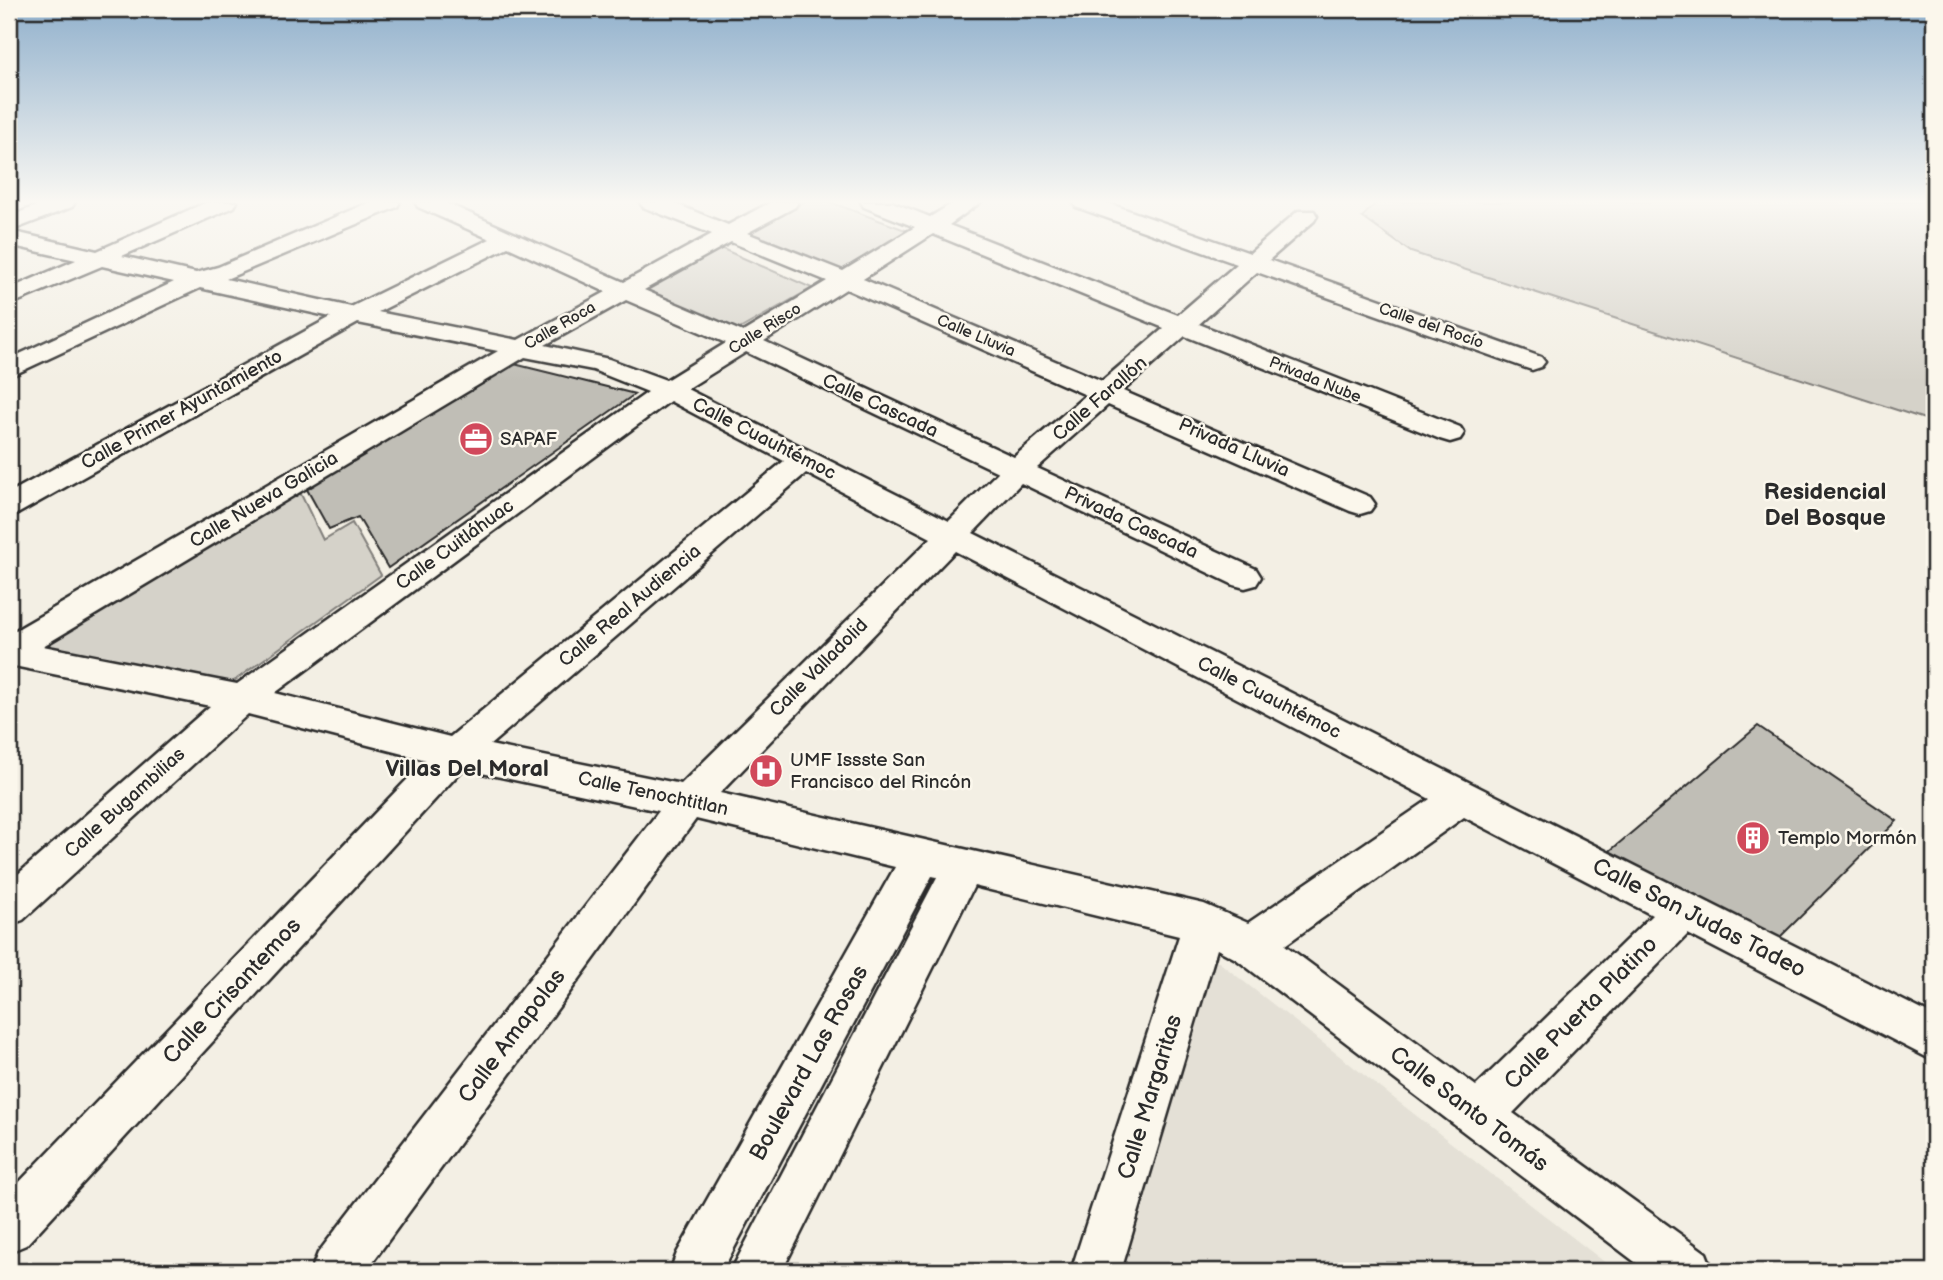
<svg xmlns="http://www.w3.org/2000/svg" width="1943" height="1280" font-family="'Balsamiq Sans',sans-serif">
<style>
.built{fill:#e4e0d6}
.green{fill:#d5d2c9;stroke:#807e7a;stroke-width:2}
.building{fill:#c0beb6;stroke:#2b2b2b;stroke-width:2}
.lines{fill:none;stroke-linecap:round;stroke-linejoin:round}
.minor-casing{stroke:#2b2b2b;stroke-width:5}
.minor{fill:#fbf7ec;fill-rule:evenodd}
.labels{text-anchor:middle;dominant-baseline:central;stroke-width:5;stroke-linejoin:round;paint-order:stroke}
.far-street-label{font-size:16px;fill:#2b2b2b;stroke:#fbf7ec}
.street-label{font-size:19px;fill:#2b2b2b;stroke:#fbf7ec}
.poi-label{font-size:19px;fill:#2b2b2b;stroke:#fbf7ec;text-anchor:start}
.quarter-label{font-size:23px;font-weight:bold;fill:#2b2b2b;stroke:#fbf7ec}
.near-street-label{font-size:23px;fill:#2b2b2b;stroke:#fbf7ec}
</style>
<rect width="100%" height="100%" fill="#f3efe4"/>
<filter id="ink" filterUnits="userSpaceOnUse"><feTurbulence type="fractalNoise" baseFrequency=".0143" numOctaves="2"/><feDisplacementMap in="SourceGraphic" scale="14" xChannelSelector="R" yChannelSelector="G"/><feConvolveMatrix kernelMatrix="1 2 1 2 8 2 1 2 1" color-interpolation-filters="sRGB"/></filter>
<g filter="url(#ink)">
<path class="built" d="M1211,956L1616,1271H1119Z"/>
<g class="green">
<path d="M804,202H830L908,231L835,274L740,237Z"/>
<path d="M1377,202H1934V422L1411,252L1362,217Z"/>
<path d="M718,247L812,288L736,331L646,290Z"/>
<path d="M297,486L323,540L352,523L381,575L227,686L23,648Z"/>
</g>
<g class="building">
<path d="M510,363L635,394L388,568L358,517L329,529L304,484Z"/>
<path d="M1758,726L1897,821L1778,939L1605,855Z"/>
</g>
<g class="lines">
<g class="minor-casing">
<path id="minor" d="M45,202H75L72,207L10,231L97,251L207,202H237L234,207L122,256L196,273L218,267L370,202H400L397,207L226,279L351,307L490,239L418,207L415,202H444L624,282L712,234L643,207L640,202H671L728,225L771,202H798L795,207L747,233L843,271L915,227L864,207L861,202H892L930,217L955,202H981L949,225L1178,315L1237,264L1076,207L1073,202H1105L1250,253L1298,211H1314L1317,216L1314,221L1269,260L1541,357L1545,362L1541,367L1532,370L1523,367L1257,272L1199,324L1460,427L1464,433L1460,439L1450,442L1440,439L1185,336L1123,391L1370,497L1375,504L1370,511L1360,514L1350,511L1108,405L1037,468L1256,569L1261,577L1256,585L1245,588L1234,585L1021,483L973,533L1934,1016V1061L1688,934L1513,1113L1706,1253L1713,1271H1647L1236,959L1217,949L1121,1271H1071L1179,936L974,886L782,1271H731L937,877L932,876L722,1271H670L677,1253L895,867L696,819L366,1271H311L318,1253L659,811L463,769L26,1245L9,1252V1193L426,760L248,714L23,920L9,925V882L210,706L9,665V634L498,351L358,323L19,513L9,516V493L331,317L200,288L9,377V359L174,282L102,266L9,305V289L76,260L9,245V217ZM933,234L1164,328L1102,381L863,279ZM731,242L827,281L743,332L644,290ZM508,247L606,292L518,340L378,312ZM846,289L1086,395L1014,457L764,341ZM626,300L726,343L666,380L609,359L545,345ZM746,352L998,472L949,521L687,389ZM525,357L593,370L648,392L237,684L43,646ZM670,401L784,461L450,737L275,693ZM806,473L931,538L681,784L490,745ZM955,551L1430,799L1248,923L1204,904L720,793ZM1464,817L1652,915L1476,1086L1285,945Z"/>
</g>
<use href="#minor" class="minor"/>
</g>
</g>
<linearGradient id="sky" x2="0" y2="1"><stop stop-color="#90b0cc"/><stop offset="0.53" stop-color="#faf8f3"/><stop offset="1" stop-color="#faf8f3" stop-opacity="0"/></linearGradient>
<rect width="1943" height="381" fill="url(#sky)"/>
<defs>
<g id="office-disc" transform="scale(1.75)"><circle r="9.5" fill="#d1495b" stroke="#fbf7ec"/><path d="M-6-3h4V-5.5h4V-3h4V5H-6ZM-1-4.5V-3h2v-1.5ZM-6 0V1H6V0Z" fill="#fff"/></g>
<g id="hospital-disc" transform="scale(1.75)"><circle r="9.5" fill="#d1495b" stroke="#fbf7ec"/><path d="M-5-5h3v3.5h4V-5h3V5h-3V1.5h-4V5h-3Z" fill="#fff"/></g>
<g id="building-disc" transform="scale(1.75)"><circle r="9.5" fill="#d1495b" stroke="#fbf7ec"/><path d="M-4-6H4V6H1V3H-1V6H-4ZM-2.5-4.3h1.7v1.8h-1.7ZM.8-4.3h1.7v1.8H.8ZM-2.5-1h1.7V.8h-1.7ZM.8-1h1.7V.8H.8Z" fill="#fff"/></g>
</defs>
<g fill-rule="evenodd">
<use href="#office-disc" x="476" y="439"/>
<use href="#hospital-disc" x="766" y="771"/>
<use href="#building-disc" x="1753" y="838"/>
</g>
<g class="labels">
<g class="far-street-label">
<text transform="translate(560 326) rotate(-30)">Calle Roca</text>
<text transform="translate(1431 326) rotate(19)">Calle del Rocío</text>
<text transform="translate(765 329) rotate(-32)">Calle Risco</text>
<text transform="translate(976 336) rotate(23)">Calle Lluvia</text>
<text transform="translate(1315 380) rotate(22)">Privada Nube</text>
</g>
<g class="street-label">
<text transform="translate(1100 399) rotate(-41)">Calle Farallón</text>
<text transform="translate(880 406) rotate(25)">Calle Cascada</text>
<text transform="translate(182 410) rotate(-29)">Calle Primer Ayuntamiento</text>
<text transform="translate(764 439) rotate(27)">Calle Cuauhtémoc</text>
<text transform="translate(1234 448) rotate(24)">Privada Lluvia</text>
<text transform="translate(264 500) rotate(-31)">Calle Nueva Galicia</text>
<text transform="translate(1131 523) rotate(25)">Privada Cascada</text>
<text transform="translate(455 545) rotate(-36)">Calle Cuitláhuac</text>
<text transform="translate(630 606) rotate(-40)">Calle Real Audiencia</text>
<text transform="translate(819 668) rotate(-45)">Calle Valladolid</text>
<text transform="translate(1269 698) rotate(27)">Calle Cuauhtémoc</text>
<text transform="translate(653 794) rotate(12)">Calle Tenochtitlan</text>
<text transform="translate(125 803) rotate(-42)">Calle Bugambilias</text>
</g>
<g class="poi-label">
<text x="500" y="439">SAPAF</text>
<text x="790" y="760">UMF Issste San<tspan x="790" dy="22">Francisco del Rincón</tspan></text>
<text x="1778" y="838">Templo Mormón</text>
</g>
<g class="quarter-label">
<text x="1825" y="492">Residencial<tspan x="1825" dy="26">Del Bosque</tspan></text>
<text x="467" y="769">Villas Del Moral</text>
</g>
<g class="near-street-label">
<text transform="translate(1699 918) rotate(27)">Calle San Judas Tadeo</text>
<text transform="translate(232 991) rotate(-47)">Calle Crisantemos</text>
<text transform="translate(1581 1013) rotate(-45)">Calle Puerta Platino</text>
<text transform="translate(512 1036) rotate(-53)">Calle Amapolas</text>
<text transform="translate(809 1063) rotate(-61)">Boulevard Las Rosas</text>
<text transform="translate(1150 1097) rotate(-73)">Calle Margaritas</text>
<text transform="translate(1469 1109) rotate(37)">Calle Santo Tomás</text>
</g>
</g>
<rect width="1943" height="1280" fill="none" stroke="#fbf7ec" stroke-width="35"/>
<rect x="18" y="18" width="1908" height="1245" fill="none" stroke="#2b2b2b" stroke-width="2.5" filter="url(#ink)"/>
</svg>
